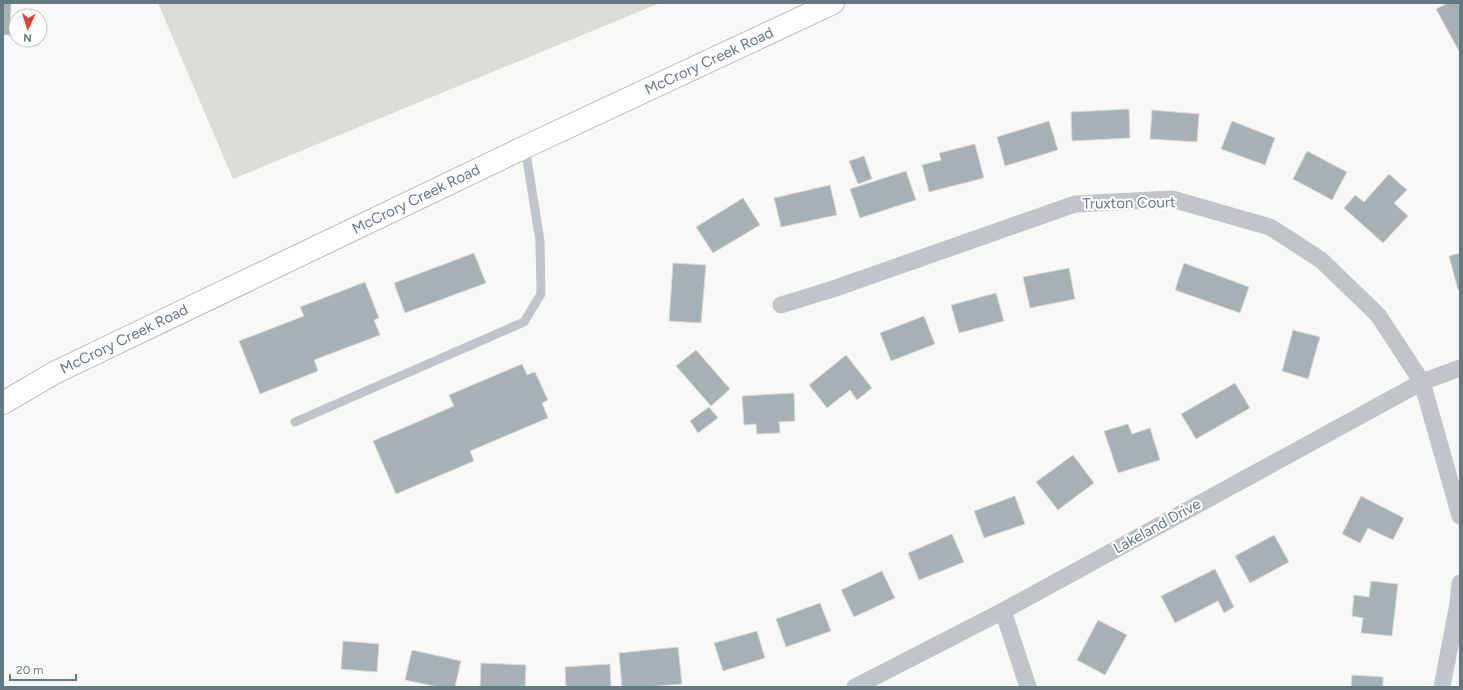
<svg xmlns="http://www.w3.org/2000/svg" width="1463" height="690" font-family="Figtree,sans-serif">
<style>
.green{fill:#d9ddd5}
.building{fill:#a6b1b5;stroke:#dadad8}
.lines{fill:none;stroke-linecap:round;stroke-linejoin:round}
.secondary-casing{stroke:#b2b9bc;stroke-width:24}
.lane{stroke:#bfc5c8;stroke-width:9}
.street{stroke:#bfc5c8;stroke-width:17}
.secondary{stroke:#fff;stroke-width:22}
.labels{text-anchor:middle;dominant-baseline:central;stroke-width:4;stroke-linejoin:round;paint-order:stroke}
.street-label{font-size:15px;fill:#647880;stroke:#fff}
</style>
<rect width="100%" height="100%" fill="#f8f8f6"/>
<path class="green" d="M158,3H660L233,179Z"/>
<g class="building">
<path d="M3,3H11L10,35H3Z"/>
<path d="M1448,3H1460V53L1436,9Z"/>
<path d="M1129,109L1130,138L1072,141L1071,112Z"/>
<path d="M1152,110L1199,114L1197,142L1150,139Z"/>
<path d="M1049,121L1058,150L1005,166L997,137Z"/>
<path d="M1232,121L1275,138L1265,165L1221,149Z"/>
<path d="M975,144L984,178L929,192L922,165L941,160L939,153Z"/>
<path d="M1307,151L1347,172L1332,200L1293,179Z"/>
<path d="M864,156L872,179L858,184L849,161Z"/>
<path d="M906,171L916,200L860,218L850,189Z"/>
<path d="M1389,174L1407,190L1394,203L1408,216L1383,243L1344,208L1355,195L1364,202Z"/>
<path d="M830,185L837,215L781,227L774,198Z"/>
<path d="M743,198L760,225L713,253L696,227Z"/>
<path d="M474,253L486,283L405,313L394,283Z"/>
<path d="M1460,253V290H1458L1449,256Z"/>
<path d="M673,263L706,265L701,323L669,321Z"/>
<path d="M1184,263L1249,287L1240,313L1175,290Z"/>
<path d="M1069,268L1075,299L1030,308L1023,277Z"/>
<path d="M365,282L379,318L374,320L380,335L314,360L318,371L260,394L239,341L304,316L300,307Z"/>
<path d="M996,293L1004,321L959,333L951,305Z"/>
<path d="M924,316L935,344L891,361L880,333Z"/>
<path d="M1293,330L1320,337L1308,379L1282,371Z"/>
<path d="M696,350L730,389L711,406L676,366Z"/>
<path d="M846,355L872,388L857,400L850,390L827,408L809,385Z"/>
<path d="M522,364L527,375L535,372L548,400L542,403L548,418L470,451L474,461L396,494L373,441L454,406L449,395Z"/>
<path d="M1235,383L1250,408L1196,439L1181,414Z"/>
<path d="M794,393L795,421L779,422L780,433L757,434L756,424L744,425L742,396Z"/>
<path d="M709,407L718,418L698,433L690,421Z"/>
<path d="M1128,424L1132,434L1150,428L1160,460L1118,473L1104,431Z"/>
<path d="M1073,455L1094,483L1058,510L1036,482Z"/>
<path d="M1015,496L1025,524L984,538L974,511Z"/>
<path d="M1361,496L1404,518L1393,540L1368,528L1360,543L1342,534Z"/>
<path d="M952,534L964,562L919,580L908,553Z"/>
<path d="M1274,535L1289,562L1250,583L1235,556Z"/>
<path d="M1215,569L1234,607L1224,613L1218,601L1175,623L1161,596Z"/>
<path d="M882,571L895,598L854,617L841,590Z"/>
<path d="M1371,581L1398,584L1392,636L1361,633L1363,618L1352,616L1354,595L1369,597Z"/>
<path d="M820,603L831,631L786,647L776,619Z"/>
<path d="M1098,620L1127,635L1105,675L1077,660Z"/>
<path d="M757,631L765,658L723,671L714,643Z"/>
<path d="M343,641L379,644L377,672L341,669Z"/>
<path d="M678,647L682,684L646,687H622L619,653Z"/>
<path d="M412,650L461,661L455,687H438L405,680Z"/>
<path d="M481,663L526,665L525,687H480Z"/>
<path d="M610,664L611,687H566L565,667Z"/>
<path d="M1352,675L1383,677V687H1351Z"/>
</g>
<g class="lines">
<g class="secondary-casing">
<path id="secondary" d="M3,403L54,373L525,147L833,3"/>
</g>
<path class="lane" d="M295,422L524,322L541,294L540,241L525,147"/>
<g class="street">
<path d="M781,305L833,289L1075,204L1172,199L1270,227L1321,260L1378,315L1422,382L1460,516"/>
<path d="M1003,611L1028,687"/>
<path d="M855,687L1003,611L1422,382L1460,368"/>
<path d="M1442,687L1458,604L1460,583"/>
</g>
<use href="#secondary" class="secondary"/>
</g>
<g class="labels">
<g class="street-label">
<text transform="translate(709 61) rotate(-25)">McCrory Creek Road</text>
<text transform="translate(416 199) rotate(-26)">McCrory Creek Road</text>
<text transform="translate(1129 203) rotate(-1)">Truxton Court</text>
<text transform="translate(124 339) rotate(-26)">McCrory Creek Road</text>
<text transform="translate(1157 526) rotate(-29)">Lakeland Drive</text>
</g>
</g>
<rect width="1463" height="690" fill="none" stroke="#647880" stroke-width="8"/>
<g transform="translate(28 28) rotate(183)"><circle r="19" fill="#ffffff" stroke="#c1c9cc"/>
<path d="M0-3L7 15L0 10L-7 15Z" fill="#e23c2c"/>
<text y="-6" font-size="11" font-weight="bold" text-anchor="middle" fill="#647880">N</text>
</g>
<path d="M10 674v6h66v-6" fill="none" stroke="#647880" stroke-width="2"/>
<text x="16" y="674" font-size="12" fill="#647880" stroke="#ffffff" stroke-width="3" paint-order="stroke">20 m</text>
</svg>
